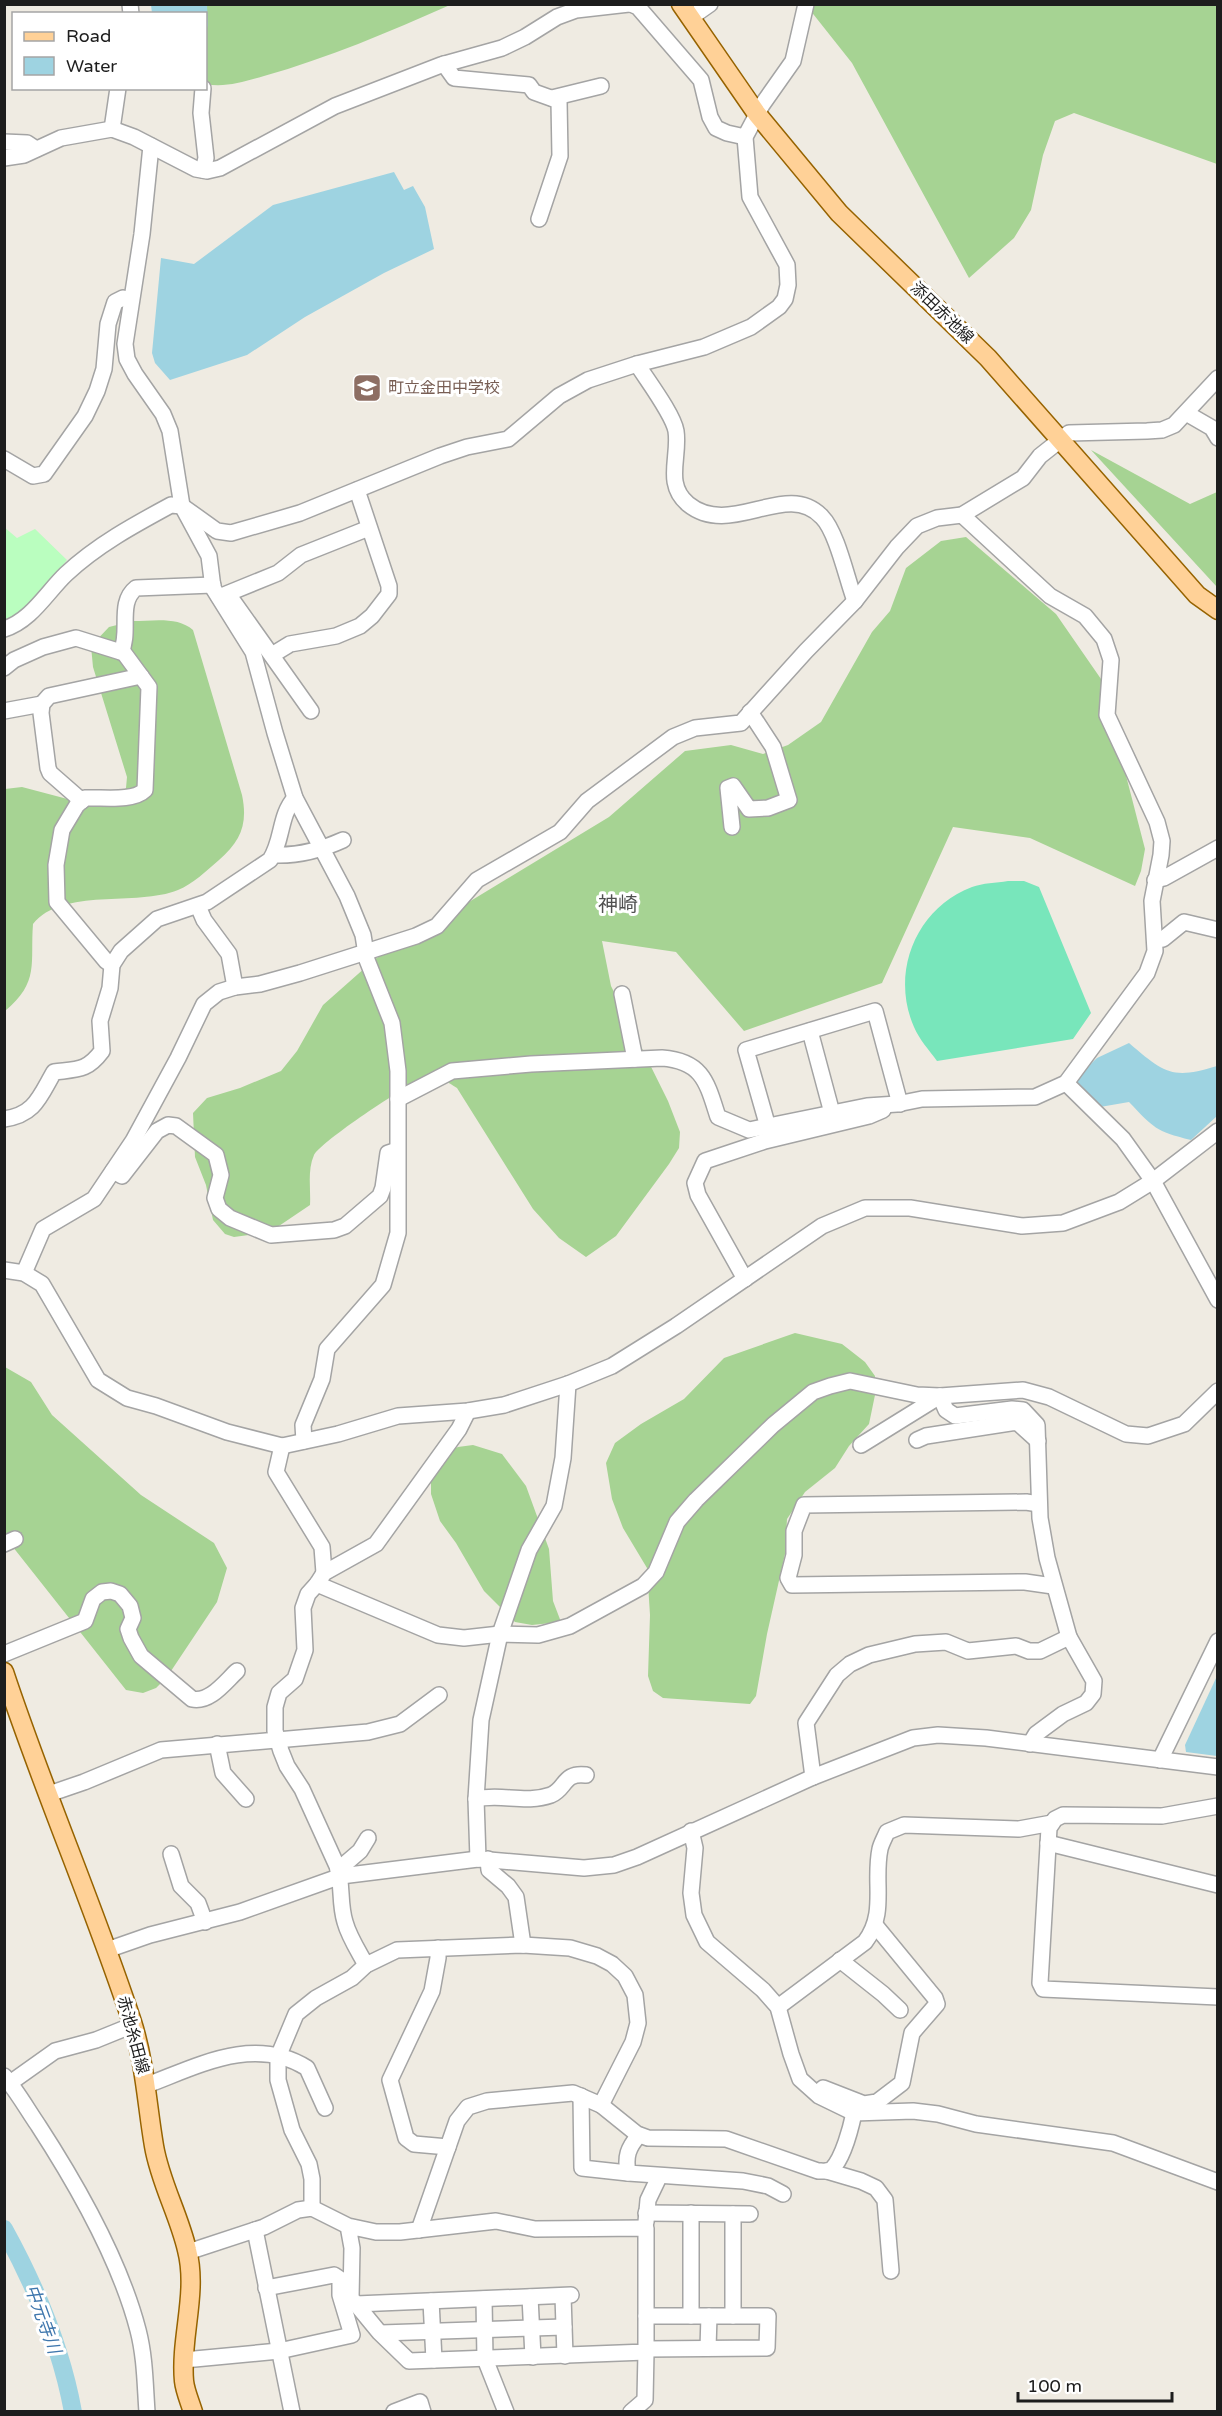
<svg xmlns="http://www.w3.org/2000/svg" width="1222" height="2416" font-family="'Varela Round','Noto Sans JP',sans-serif">
<style>
.forest{fill:#a6d393}
.park{fill:#bafebf}
.pitch{fill:#78e6bb}
.water{fill:#9ed3e1}
.lines{fill:none;stroke-linecap:round;stroke-linejoin:round}
.river{stroke:#9ed3e1;stroke-width:18}
.minor-casing{stroke:#a4a4a4;stroke-width:18}
.major-casing{stroke:#966300;stroke-width:21}
.minor{stroke:#fff;stroke-width:15}
.major{stroke:#ffd197;stroke-width:18}
.labels{text-anchor:middle;dominant-baseline:central;stroke-width:6;stroke-linejoin:round;paint-order:stroke}
.street-label{font-size:16px;fill:#1d1d1d;stroke:#fff}
.education-label{font-size:16px;fill:#785e54;stroke:#fff;text-anchor:start}
.water-label{font-size:18px;font-style:italic;fill:#3f77ad;stroke:#fff}
.quarter-label{font-size:20px;fill:#505050;stroke:#fff}
</style>
<rect width="100%" height="100%" fill="#efebe2"/>
<g class="forest">
<path d="M185,4L450,5C389,32 328,58 264,76C246,81 225,88 206,84V14H183Z"/>
<path d="M806,5H1217V164L1074,113L1055,121L1043,155L1031,210L1014,238L969,278L852,63Z"/>
<path d="M1091,450L1190,504L1217,492V587Z"/>
<path d="M966,537L1056,614L1101,679L1145,849L1141,871L1135,886L1030,838L953,827L882,983L744,1031L676,952L602,941L611,986L668,1101L680,1132L679,1148L669,1164L616,1236L586,1257L559,1238L533,1209L457,1088C445,1080 437,1076 423,1080C406,1084 321,1142 314,1155C307,1171 311,1189 310,1205L270,1232L234,1237L225,1234L213,1220L206,1185L195,1157L193,1113L207,1098L240,1088L281,1071L297,1051L323,1005L375,959L609,817L685,751L731,745L763,754L788,745L821,722L872,632L890,611L906,568L941,541Z"/>
<path d="M133,621C152,621 178,616 193,630L242,795C248,824 241,841 219,860C206,871 193,884 178,890C136,907 63,887 33,924C30,963 40,982 5,1011V789L22,787L75,801L117,799L126,788L127,777L93,667L91,646L109,627Z"/>
<path d="M795,1333L842,1344L865,1362L875,1376V1395L869,1424L849,1446L835,1468L805,1492L787,1519L785,1554L767,1634L756,1696L750,1704L663,1698L653,1691L648,1676L650,1615L647,1568L623,1528L612,1499L606,1463L615,1443L641,1424L684,1399L724,1358Z"/>
<path d="M5,1367L31,1382L52,1415L141,1495L214,1543L227,1568L217,1602L167,1677L156,1688L143,1693L126,1690L5,1537Z"/>
<path d="M473,1445L502,1454L526,1486L549,1549L553,1601L561,1622L532,1625L515,1622L484,1591L456,1543L440,1521L431,1494V1472L442,1454L458,1447Z"/>
</g>
<path class="park" d="M4,527L17,538L35,529L67,560C50,580 31,613 5,621Z"/>
<path class="pitch" d="M1008,881H1024L1039,887L1091,1013L1073,1039L937,1061C929,1050 919,1039 914,1027C890,973 916,908 972,887C983,883 996,883 1008,881Z"/>
<g class="water">
<path d="M151,5H207L208,25L206,31V14L152,13Z"/>
<path d="M394,172L404,190L413,186L425,207L434,249L384,273L305,317L247,355L170,380L155,363L152,353L161,258L194,264L273,205Z"/>
<path d="M1129,1043C1164,1073 1172,1080 1217,1066V1116L1191,1140C1155,1131 1154,1128 1129,1102L1100,1107L1078,1086L1077,1077L1097,1058Z"/>
<path d="M1217,1676V1756L1186,1752L1185,1745Z"/>
</g>
<g class="lines">
<path class="river" d="M4,2229C36,2287 61,2346 73,2412"/>
<g class="minor-casing">
<g id="minor">
<path d="M130,4L131,14"/>
<path d="M631,4L638,7L701,80L710,117L716,128L727,133L745,137"/>
<path d="M690,18L710,4"/>
<path d="M444,64L454,78L529,85L534,92L559,101L560,156L539,219"/>
<path d="M552,98L601,86"/>
<path d="M112,129L118,88"/>
<path d="M4,142L27,143L36,149"/>
<path d="M151,146L142,234L125,344L127,359L135,374L163,414L170,431L182,506L209,556L213,588L253,652L275,733L295,798L347,896L363,935L367,960L392,1023L398,1071V1233L383,1285L327,1349L322,1379L303,1425L304,1441"/>
<path d="M4,158L24,155L61,138L112,129L134,137L196,169L207,171L220,168L335,106L441,65L502,48L525,37L557,17L576,10L629,4"/>
<path d="M203,170L206,158L201,113L203,88"/>
<path d="M637,364C647,380 673,414 676,431C680,457 664,484 688,504C731,539 786,479 822,517C837,532 847,580 855,601"/>
<path d="M1186,413L1212,428L1218,438"/>
<path d="M4,459L33,476L44,474L85,416L97,391L104,369L108,324L115,302L123,298L131,300"/>
<path d="M228,594L311,711"/>
<path d="M219,597L278,573L301,555L369,528"/>
<path d="M4,629C31,621 47,592 66,574C97,545 134,525 171,505L182,506L217,531L231,533L300,513L440,456L467,447L508,439L559,396L588,380L637,364L704,347L751,327L779,307L785,299L788,285L787,265L750,197L745,137L762,105L793,61L806,4"/>
<path d="M121,652C131,632 117,603 136,588L213,585"/>
<path d="M272,655L290,644L336,636L360,626L372,616L389,594V586L357,490"/>
<path d="M4,668L14,660L43,647L76,638L124,653L149,687L145,790C133,802 102,797 85,798L77,805L62,830L56,865L57,902L106,961L112,965"/>
<path d="M4,711L42,704"/>
<path d="M82,801L50,773L48,768L41,713L42,704L49,696L141,676"/>
<path d="M732,827L728,788L733,786L749,809L768,808L789,800L773,747L750,712"/>
<path d="M274,855C298,856 321,850 343,840"/>
<path d="M1155,880L1164,878L1218,848"/>
<path d="M198,906L204,920L229,954L235,987"/>
<path d="M1155,940L1163,939L1184,922L1218,930"/>
<path d="M622,994L635,1059"/>
<path d="M810,1031L832,1113"/>
<path d="M1066,1083L1123,1139L1153,1181L1218,1300"/>
<path d="M398,1099L452,1071L531,1064L662,1058C703,1061 707,1083 718,1117L749,1130L867,1106L897,1104L922,1099L1035,1097L1066,1083L1147,973L1155,951L1152,901L1161,855L1162,841L1157,822L1107,715L1111,660L1104,639L1085,616L1050,596L962,515"/>
<path d="M4,1119C35,1115 40,1096 54,1072C78,1069 87,1071 102,1051L100,1021L110,988L112,965L121,951L157,919L207,902L270,860C283,841 279,815 295,798"/>
<path d="M768,1127L746,1050L875,1011L900,1104"/>
<path d="M113,1171L122,1176L157,1131L168,1125L176,1126L216,1155L221,1175L215,1198L219,1209L230,1218L271,1235L334,1230L345,1226L380,1196L383,1188L388,1153L394,1151"/>
<path d="M4,1270L24,1273L42,1284L98,1380L127,1398L156,1406L227,1432L282,1446L338,1434L398,1416L468,1411L504,1405L568,1384L612,1366L676,1326L822,1226L865,1208H910L1022,1226L1063,1223L1119,1202L1153,1181L1218,1131"/>
<path d="M24,1273L43,1229L94,1199L133,1141L178,1058L204,1004L219,992L235,987L260,984L300,973L416,936L437,926L477,880L560,832L587,801L673,737L695,728L741,723L806,651L855,601L897,547L917,526L937,518L962,515L1023,478L1040,456L1069,433L1147,431L1162,430L1174,425L1218,378"/>
<path d="M745,1279L698,1195L695,1183L705,1161L765,1141L869,1116L883,1110"/>
<path d="M940,1396L946,1410L955,1416L1012,1409L1023,1410L1037,1425L1040,1518L1047,1558L1069,1637L1094,1681L1093,1694L1086,1703L1063,1714L1036,1734L1030,1744"/>
<path d="M917,1440L926,1436L1017,1422L1038,1441"/>
<path d="M861,1445L940,1396"/>
<path d="M282,1446L276,1472L322,1547L324,1573"/>
<path d="M1039,1504L1026,1502L804,1505L794,1531V1555L788,1578L792,1585L1025,1582L1053,1586"/>
<path d="M4,1544L15,1539"/>
<path d="M317,1584L438,1635L464,1638L500,1634L538,1635L570,1626L643,1586L656,1572L677,1522L696,1500L773,1425L813,1392L830,1386L850,1381L917,1395L940,1396L1023,1390L1049,1397L1126,1434L1148,1436L1184,1424L1218,1391"/>
<path d="M4,1654L85,1621L93,1599L102,1592L111,1591L120,1594L130,1606L133,1618L128,1629L131,1638L141,1656L192,1699C210,1703 225,1682 237,1671"/>
<path d="M217,1744L223,1773L246,1799"/>
<path d="M1160,1760L1218,1641"/>
<path d="M813,1777L806,1723L837,1675L850,1664L869,1655L915,1644L946,1642L968,1651L1016,1646L1029,1651H1040L1069,1637"/>
<path d="M49,1794L84,1782L161,1750L368,1732L400,1724L439,1695"/>
<path d="M476,1799C500,1793 526,1804 551,1795C566,1789 563,1772 586,1775"/>
<path d="M1218,1806L1162,1816L1063,1815L1055,1819L1049,1828L1040,1983L1043,1989L1218,1997"/>
<path d="M691,1831L695,1848L691,1893L694,1915L707,1942L763,1990L778,2007L791,2054L800,2079L819,2096L854,2113L913,2111L938,2114L976,2124L1113,2143L1218,2182"/>
<path d="M1048,1843L1218,1885"/>
<path d="M171,1854L181,1886L198,1903L205,1922"/>
<path d="M478,1859L476,1799L481,1720L500,1634L529,1550L554,1506L563,1458L568,1384"/>
<path d="M488,1859L489,1870L508,1886L516,1897L523,1945"/>
<path d="M338,1870L360,1851L368,1838"/>
<path d="M438,1948V1958L432,1991L390,2080L406,2138L414,2144L448,2147"/>
<path d="M107,1950L150,1935L240,1912L341,1876L478,1859L584,1868L614,1865L637,1857L813,1777L913,1738L938,1735L986,1738L1218,1767"/>
<path d="M840,1960L883,1994L900,2010"/>
<path d="M366,1965C359,1952 349,1937 345,1922C339,1903 343,1884 337,1866L302,1789L287,1766L281,1751L275,1731V1707L279,1693L295,1679L305,1650L303,1608L308,1594L317,1584L324,1573L376,1544L459,1429L468,1411"/>
<path d="M778,2007L865,1942C887,1913 873,1882 880,1849C881,1844 885,1837 887,1832L904,1825L1019,1829L1052,1823"/>
<path d="M4,2076C17,2091 27,2109 38,2125C77,2185 120,2261 138,2330C145,2357 145,2384 147,2412"/>
<path d="M10,2083L55,2051L96,2040L133,2025"/>
<path d="M147,2085C198,2066 254,2035 307,2068L325,2108"/>
<path d="M823,2088L864,2104L877,2102L902,2083L912,2033L937,2004L935,1998L875,1925"/>
<path d="M581,2096L582,2168L628,2173"/>
<path d="M639,2135C628,2148 625,2156 628,2173L743,2181L768,2186L783,2194"/>
<path d="M827,2171L861,2181L876,2188L885,2200L891,2271"/>
<path d="M312,2208V2179L309,2164L292,2130L278,2080V2057L296,2014L316,1998L352,1978L366,1965L397,1950L523,1945L570,1948L597,1956L612,1964L625,1976L635,1995L638,2023L633,2042L601,2105"/>
<path d="M646,2213L750,2214"/>
<path d="M733,2214V2316"/>
<path d="M646,2222L648,2200L659,2177"/>
<path d="M255,2230L292,2412"/>
<path d="M419,2230L457,2121L468,2107L487,2101L573,2093L601,2105L637,2134L648,2138L726,2139L818,2171C823,2171 828,2172 832,2169C843,2158 851,2127 854,2113"/>
<path d="M188,2252L264,2227L298,2210L312,2208L348,2226L376,2232H400L496,2221L535,2229L646,2228V2352L409,2361L379,2332L351,2298L352,2248L348,2226"/>
<path d="M563,2296L565,2356"/>
<path d="M530,2297L533,2357"/>
<path d="M484,2299L485,2359L506,2412"/>
<path d="M431,2301L434,2360"/>
<path d="M356,2304L571,2295"/>
<path d="M691,2316V2213"/>
<path d="M381,2333L564,2327"/>
<path d="M708,2348L709,2316"/>
<path d="M646,2349L767,2348L768,2316H646"/>
<path d="M184,2360L279,2351L352,2335L340,2295V2279L334,2275L266,2288"/>
<path d="M394,2412L420,2402L423,2412"/>
<path d="M631,2412L645,2400L646,2352"/>
</g>
</g>
<g class="major-casing">
<g id="major">
<path d="M681,4L757,114L839,213L988,358L1197,595L1218,610"/>
<path d="M4,1672C43,1790 93,1904 132,2022C145,2063 147,2105 154,2146C160,2182 179,2215 187,2250C198,2293 180,2338 184,2381C185,2391 190,2402 193,2412"/>
</g>
</g>
<use href="#minor" class="minor"/>
<use href="#major" class="major"/>
</g>
<defs>
<g id="school-square" transform="scale(1.5)"><rect x="-9" y="-9" width="18" height="18" rx="4" fill="#8d6e63" stroke="#fff"/><path d="M0-5L7-2L0 1L-7-2ZM-4 1L0 2.5L4 1V4Q0 6-4 4Z" fill="#fff"/></g>
</defs>
<g fill-rule="evenodd">
<use href="#school-square" x="367" y="388"/>
</g>
<g class="labels">
<g class="street-label">
<text transform="translate(942 313) rotate(44)">添田赤池線</text>
<text transform="translate(133 2035) rotate(75)">赤池糸田線</text>
</g>
<g class="education-label">
<text x="388" y="388">町立金田中学校</text>
</g>
<g class="water-label">
<text transform="translate(43 2319) rotate(70)">中元寺川</text>
</g>
<g class="quarter-label">
<text x="618" y="905">神崎</text>
</g>
</g>
<rect width="1222" height="2416" fill="none" stroke="#1d1d1d" stroke-width="12"/>
<rect x="12" y="12" width="195" height="78" fill="#ffffff" stroke="#a5a5a5" stroke-width="1.5"/>
<rect x="24" y="32" width="30" height="9" fill="#ffd197" stroke="#a5a5a5" stroke-width="1.5"/>
<text x="66" y="42" font-size="18" fill="#1d1d1d">Road</text>
<rect x="24" y="57" width="30" height="18" fill="#9ed3e1" stroke="#a5a5a5" stroke-width="1.5"/>
<text x="66" y="72" font-size="18" fill="#1d1d1d">Water</text>
<path d="M1018 2392v9h154v-9" fill="none" stroke="#1d1d1d" stroke-width="3"/>
<text x="1027" y="2392" font-size="18" fill="#1d1d1d" stroke="#ffffff" stroke-width="4.5" paint-order="stroke">100 m</text>
</svg>
